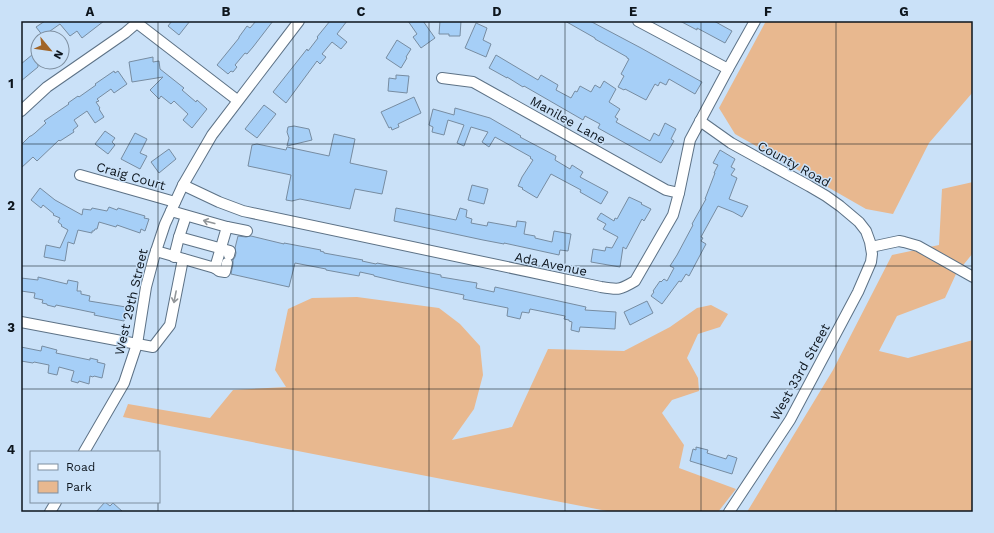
<svg xmlns="http://www.w3.org/2000/svg" width="994" height="533" font-family="'Work Sans',sans-serif">
<style>
.green{fill:#e8b88f}
.building{fill:#a6cff7;stroke:#778ca1}
.lines{fill:none;stroke-linecap:round;stroke-linejoin:round}
.minor-casing{stroke:#5d7286;stroke-width:12}
.minor{stroke:#fff;stroke-width:10}
.oneway{stroke:#929699}
.grid{fill:none;stroke:#0d151d;stroke-width:1;stroke-opacity:0.55}
.labels{text-anchor:middle;dominant-baseline:central;stroke-width:3;stroke-linejoin:round;paint-order:stroke}
.street-label{font-size:13px;fill:#0d151d;stroke:#cae1f8}
.neatline{fill:none;stroke:#0d151d;stroke-width:1.5}
.grid-label{font-size:13px;text-anchor:middle;font-weight:bold;fill:#0d151d}
</style>
<rect width="100%" height="100%" fill="#cae1f8"/>
<g class="green">
<path d="M766,21H973V92L929,143L893,214L866,209L735,134L719,108Z"/>
<path d="M973,182V253L956,274L945,298L897,316L879,351L908,358L973,340V512H747L833,370L892,255L939,245L942,189Z"/>
<path d="M357,297L439,308L460,324L480,346L483,375L474,409L452,440L512,427L548,349L624,351L670,327L697,308L711,305L728,314L720,327L698,334L687,358L698,378L699,391L672,400L662,413L684,445L679,468L736,489L718,512H612L123,417L128,404L210,418L233,390L286,387L275,370L288,309L312,298Z"/>
</g>
<g class="building">
<path d="M45,21H104L82,38L77,31L70,36L60,24L43,36L36,27Z"/>
<path d="M172,21H190L179,35L168,26Z"/>
<path d="M256,21H273L253,47L247,54L245,53L235,65L237,67L233,72L231,71L228,74L217,65L239,38V37L247,26L250,28Z"/>
<path d="M330,21H347L337,34L347,42L341,49L332,42L322,54L326,57L320,64L317,61L286,103L273,92L307,49L308,51L318,38L317,37Z"/>
<path d="M408,21H423L435,38L421,48L413,37L417,34Z"/>
<path d="M440,21H461L460,36H449V34H439Z"/>
<path d="M565,21H590L641,48L702,82L695,94L669,79L666,85L660,82L658,86L655,84L646,100L625,89L624,90L618,87L624,76L621,74L629,59L627,58V57L595,39V38Z"/>
<path d="M680,21H714L732,31L725,43L697,28V30Z"/>
<path d="M476,23L487,28L483,40L491,44L486,57L465,48Z"/>
<path d="M397,40L411,49L406,57L407,58L401,68L386,58Z"/>
<path d="M38,50V67L21,81V64Z"/>
<path d="M496,55L538,80L541,75L558,85L556,90L571,98L575,91L577,92L580,86L591,92L595,85L600,88L604,81L616,89L609,102L620,109L615,117L618,119L616,122L650,141L654,133L659,136L665,123L676,129L671,139L674,141L661,163L598,128L600,124L585,116L583,120L524,86L523,87L507,77V78L489,68Z"/>
<path d="M153,57V62L159,61L160,69L184,88L182,90L196,102L197,100L207,109L192,128L183,120L188,114L174,101L171,104L161,96L159,99L150,90L163,77L132,82L129,62Z"/>
<path d="M114,71L115,73L118,71L127,84L114,93L111,89L97,99L99,101L96,102L100,108L99,109L104,117L95,123L87,111L74,120L78,126L73,130L74,132L60,141L59,140L37,161L33,157L21,168V145L30,136H31L35,133L46,123L44,121L69,104L68,103L78,96L79,97L96,85L95,84Z"/>
<path d="M396,75L409,76L407,93L388,91L389,78L396,79Z"/>
<path d="M414,97L421,113L398,124L399,127L392,130L391,127L389,128L381,112Z"/>
<path d="M264,105L276,114L257,138L245,129Z"/>
<path d="M455,108L490,118L521,136L520,137L556,156L555,160L570,169L572,165L583,172L580,177L608,192L601,204L580,192L581,190L551,174L537,198L522,189L523,188L518,186L522,177L533,160L530,158L531,157L495,137L489,147L482,142L488,132L471,127L464,146L457,143L464,125L448,120L444,135L432,132L433,127L429,125L433,109L454,115Z"/>
<path d="M294,126L309,129L312,140L287,146L289,138L287,132L288,127Z"/>
<path d="M105,131L115,138L112,142L115,145L108,154L95,144Z"/>
<path d="M135,133L147,139L140,153L147,156L140,169L121,159Z"/>
<path d="M334,134L355,139L350,163L387,171L382,194L355,189L350,209L300,199L292,201L286,200L291,175L248,166L252,145L257,144L286,150L287,147L329,156Z"/>
<path d="M169,149L176,159L159,173L151,162Z"/>
<path d="M720,150L735,159L731,167L735,169L731,175L737,178L729,199L748,206L742,217L733,212L718,206L701,237L703,238L701,241L706,244L689,276L686,274L681,282L679,281L662,304L651,296L654,292L653,291L660,281L661,282L664,279L667,281L674,268L670,266L677,255L693,225L692,224L706,199H705L715,173H714L718,165L713,163Z"/>
<path d="M472,185L488,189L484,204L468,200Z"/>
<path d="M40,188L55,200L82,215L83,209L91,210L92,208L107,211L109,207L117,210L118,208L145,216L144,218L149,219L145,231L141,229L140,233L117,225L116,227L99,222L97,229H95L94,231H92V233L78,230L74,244L68,242L65,261L44,257L46,245L60,248L68,230L61,226L62,225L58,222L60,218L53,215L54,214L43,205L41,208L31,200Z"/>
<path d="M629,197L642,203L641,204L651,209L644,221L642,219L626,249L623,247L620,267L591,262L593,249L605,251L606,247L612,248L618,237L603,229L606,224L597,219L601,213L614,221L615,218L617,219Z"/>
<path d="M396,208L456,220L460,208L467,210L466,217L472,219L471,223L487,226L488,222L516,227L517,221L526,222L524,234L535,236V238L552,242L554,231L571,234L568,251L560,250L559,255L504,243V244L483,240L394,221Z"/>
<path d="M238,236L246,237L251,236L284,244V243L321,250L320,251L324,252V253L363,260L362,261L376,264L377,263L441,275V277L477,283L476,288L494,292L495,287L586,307L585,310L616,312L615,329L580,327L579,332L571,330L572,322L569,321V320L564,319L565,316L530,309L529,313L522,312L520,319L507,316L508,308L463,299L464,295L400,282L374,276V275L360,272L359,276L326,270V269L295,263L289,287L231,274L233,264V260L235,257L236,253L235,248Z"/>
<path d="M38,277L67,284L68,280L78,282L77,291H81V294L90,296L89,301L126,307L124,321L94,315L95,313L76,309L56,305L55,307L47,305V304L42,303L43,300L34,298L35,293L21,291V278L38,280Z"/>
<path d="M647,301L653,313L630,325L624,312Z"/>
<path d="M42,346L57,350L56,353L90,360V358L98,360L97,362L105,364L102,378L94,376L93,377L90,376L89,384L79,381L78,383L71,381L74,371L59,367L57,375L48,373L49,365L34,362L33,363L21,361V347L41,351Z"/>
<path d="M696,447L708,450L707,453L726,459L728,455L737,458L732,474L690,461L693,449L696,450Z"/>
<path d="M105,502L110,506L113,503L123,512H96Z"/>
</g>
<g class="lines">
<g class="minor-casing">
<g id="minor">
<path d="M638,21L728,69"/>
<path d="M137,23L237,100"/>
<path d="M442,78L473,82L666,190L679,193"/>
<path d="M21,111L47,87L125,33L139,21"/>
<path d="M700,121L731,143L809,186L826,196L840,206L859,222L866,231L870,242L872,254L871,262L858,292L790,420L729,512"/>
<path d="M80,175L175,202"/>
<path d="M183,185L219,202L243,211L601,287C619,290 620,290 635,281L673,215L679,193L690,140L728,69L755,21"/>
<path d="M227,227L247,231"/>
<path d="M179,237L230,251L229,255"/>
<path d="M871,247L899,241L904,242L918,246L973,277"/>
<path d="M156,251L215,268L227,227L171,211"/>
<path d="M174,257L179,237L186,216"/>
<path d="M215,268L219,271L225,272L227,263"/>
<path d="M21,322L153,347L170,325L183,259"/>
<path d="M84,452L124,383L137,344L146,287L154,257L165,224L183,185L212,135L299,21"/>
<path d="M50,512L56,502"/>
</g>
</g>
<use href="#minor" class="minor"/>
</g>
<defs><path id="oneway-shaft" d="M-6 0H5M1.5-3L5.5 0L1.5 3" fill="none" stroke-width="1.6" stroke-linecap="round" stroke-linejoin="round"/></defs>
<g class="oneway">
<use href="#oneway-shaft" transform="translate(209 222) rotate(-165)"/>
<use href="#oneway-shaft" transform="translate(175 297) rotate(101)"/>
</g>
<path class="grid" d="M158,21V452M293,21V512M429,21V512M565,21V512M701,21V512M836,21V512M21,144H973M21,266H973M21,389H973M158,502V512"/>
<g class="labels">
<g class="street-label">
<text transform="translate(568 120) rotate(29)">Manilee Lane</text>
<text transform="translate(794 164) rotate(29)">County Road</text>
<text transform="translate(131 176) rotate(16)">Craig Court</text>
<text transform="translate(551 264) rotate(12)">Ada Avenue</text>
<text transform="translate(131 302) rotate(-77)">West 29th Street</text>
<text transform="translate(800 372) rotate(-61)">West 33rd Street</text>
</g>
</g>
<rect width="994" height="533" fill="none" stroke="#cae1f8" stroke-width="44"/>
<rect x="30" y="451" width="130" height="52" fill="#cae1f8" stroke="#7e8fa0"/>
<rect x="38" y="464" width="20" height="6" fill="#ffffff" stroke="#7e8fa0"/>
<text x="66" y="471" font-size="12" fill="#0d151d">Road</text>
<rect x="38" y="481" width="20" height="12" fill="#e8b88f" stroke="#7e8fa0"/>
<text x="66" y="491" font-size="12" fill="#0d151d">Park</text>
<g transform="translate(50 50) rotate(119)"><circle r="19" fill="#cae1f8" stroke="#7e8fa0"/>
<path d="M0-3L7 15L0 10L-7 15Z" fill="#a16528"/>
<text y="-6" font-size="11" font-weight="bold" text-anchor="middle" fill="#0d151d">N</text>
</g>
<rect x="22" y="22" width="950" height="489" class="neatline"/>
<g class="grid-label">
<text x="90" y="16">A</text>
<text x="226" y="16">B</text>
<text x="361" y="16">C</text>
<text x="497" y="16">D</text>
<text x="633" y="16">E</text>
<text x="768" y="16">F</text>
<text x="904" y="16">G</text>
<text x="11" y="88">1</text>
<text x="11" y="210">2</text>
<text x="11" y="332">3</text>
<text x="11" y="454">4</text>
</g>
</svg>
